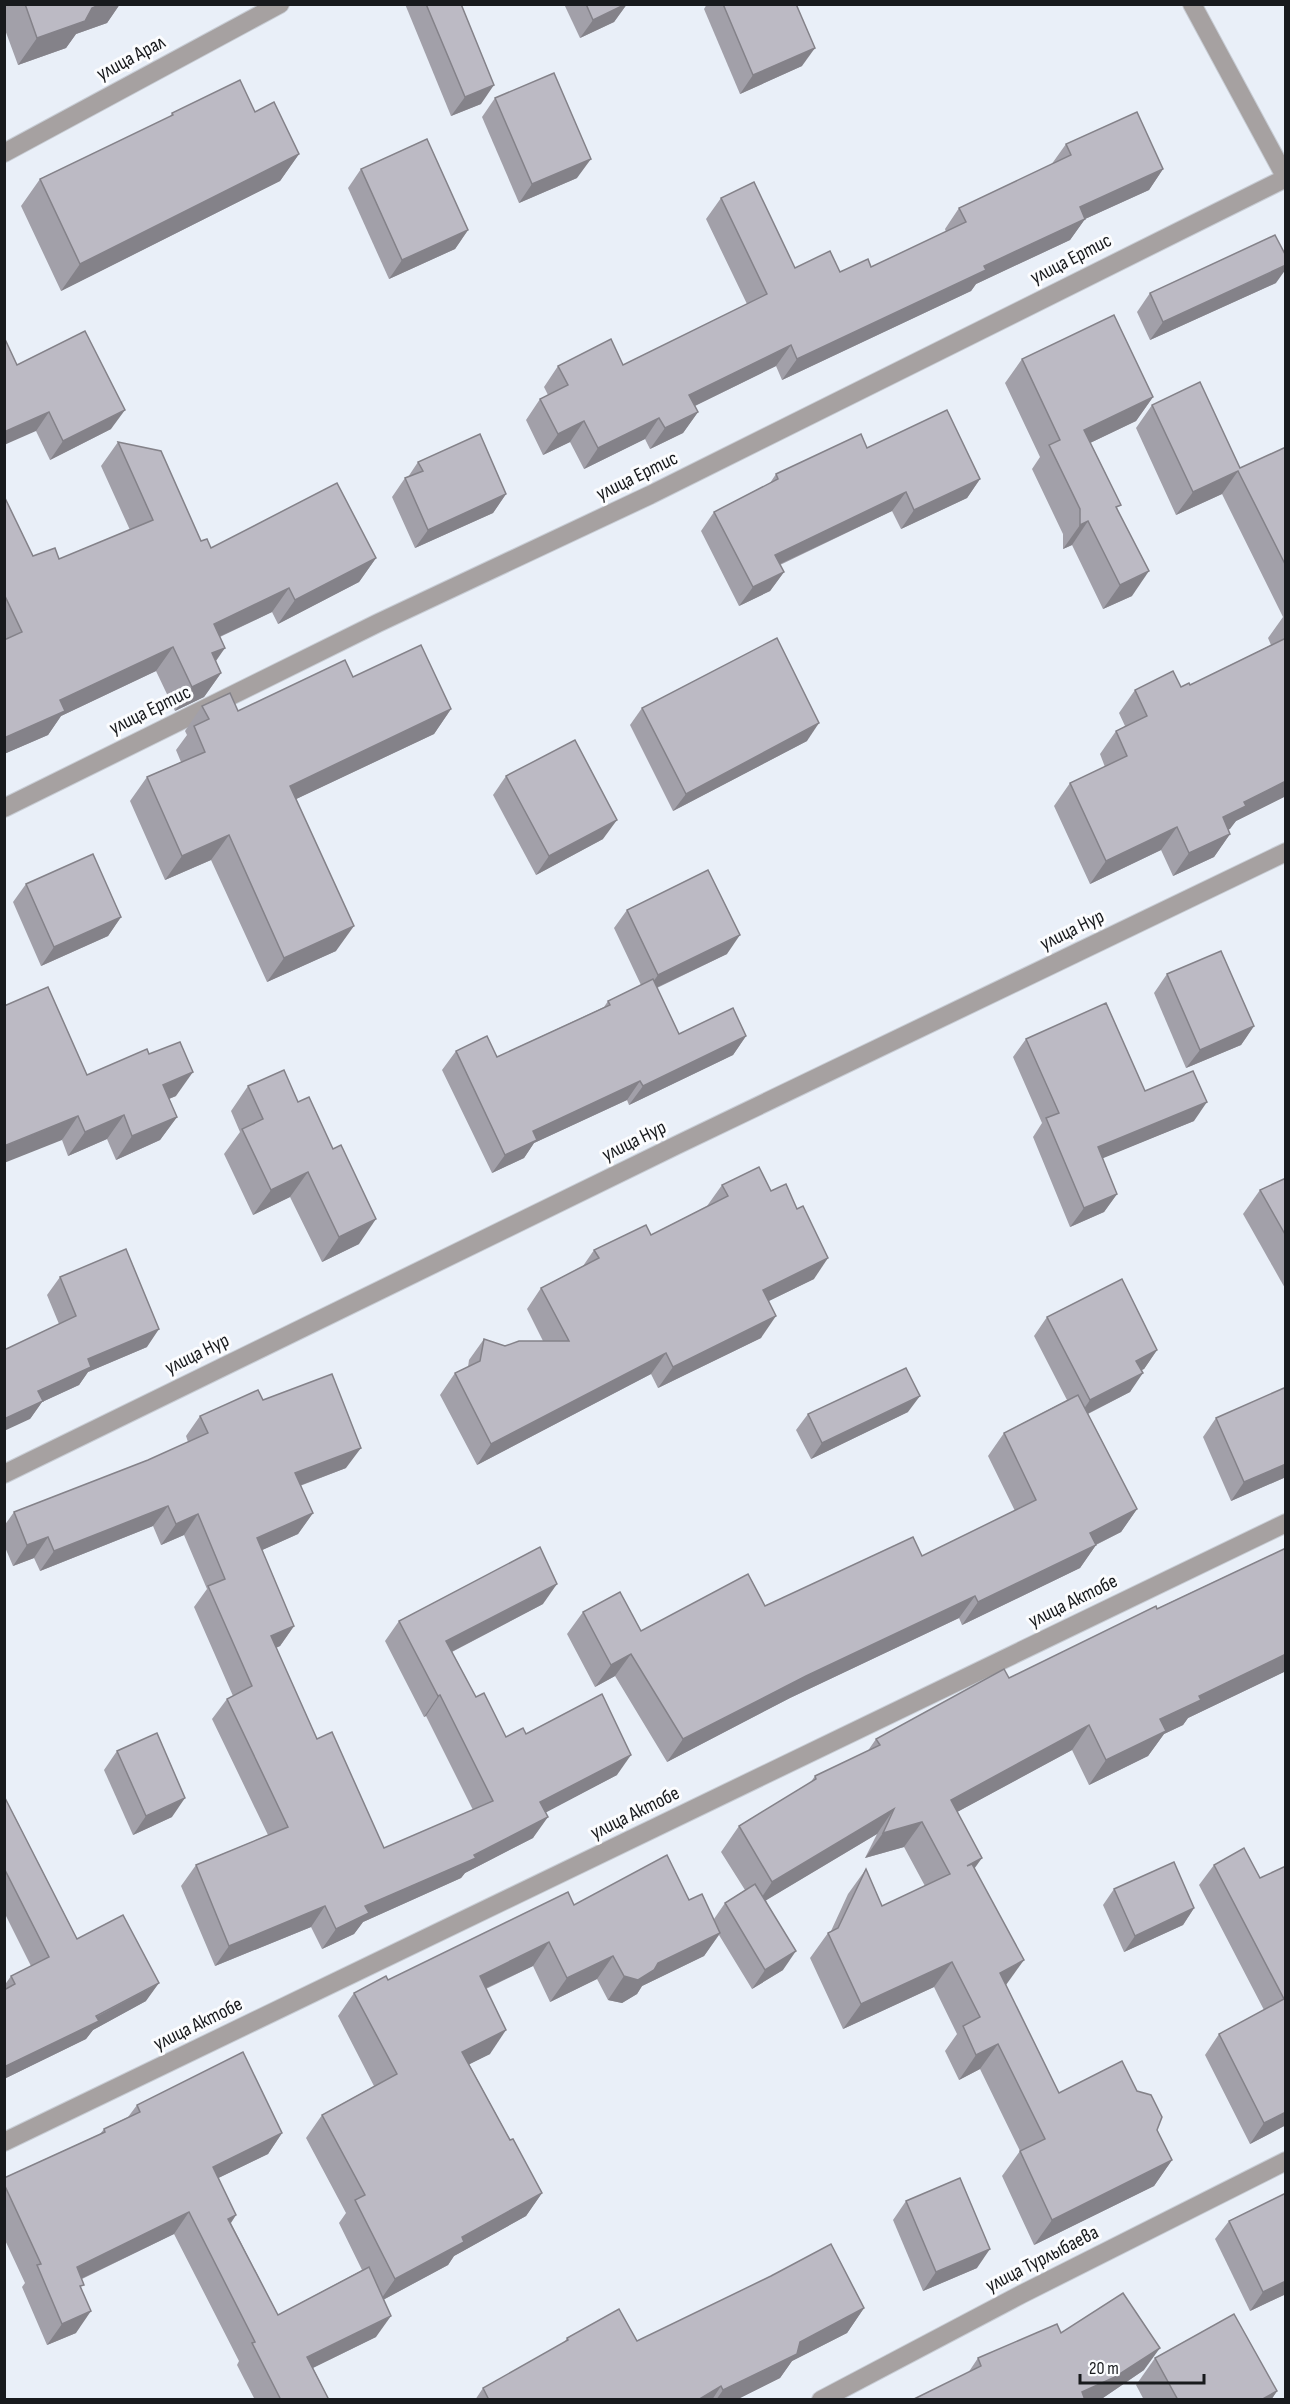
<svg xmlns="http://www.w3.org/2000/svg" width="1290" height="2404" font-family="'Sofia Sans Condensed',sans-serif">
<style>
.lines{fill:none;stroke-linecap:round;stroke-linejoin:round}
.street-casing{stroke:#c8cdd5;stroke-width:20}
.street{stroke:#a6a1a1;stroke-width:18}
.wall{fill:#a2a0a9}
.shaded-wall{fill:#848289}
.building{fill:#bcbac4;stroke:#848289;stroke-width:1.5}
.labels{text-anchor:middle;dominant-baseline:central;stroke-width:6;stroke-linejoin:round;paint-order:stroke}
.street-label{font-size:20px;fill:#181a1d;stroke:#fbfcfe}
</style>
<rect width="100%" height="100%" fill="#e9eff8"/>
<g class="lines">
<g class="street-casing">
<g id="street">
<path d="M1192,4L1286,178"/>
<path d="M4,153L280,4"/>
<path d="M4,808L378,623L650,495L1286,178"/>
<path d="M4,1474L677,1145L1286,852"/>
<path d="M4,2142L1286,1523"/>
<path d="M821,2400L1022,2294L1286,2161"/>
</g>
</g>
<use href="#street" class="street"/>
</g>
<g class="wall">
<path d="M4,4H120L107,23L76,34L66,48L18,65L4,27Z"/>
<path d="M405,4H461L481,104L451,116Z"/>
<path d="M564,4H627L614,22L580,38Z"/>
<path d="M707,4H796L802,66L740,94L704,9Z"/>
<path d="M495,98L577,178L519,203L482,117Z"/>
<path d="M255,112L299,154L280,181L61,291L21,206L40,179L170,117L172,113Z"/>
<path d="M1066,144L1163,169L1149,190L1085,219L1070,240L976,284L971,291L782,380L776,366L695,406L698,412L683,433L650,449L645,439L584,469L570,442L543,455L526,420L540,399L548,395L544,387L558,366L623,365L747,304L706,219L721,198L795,268L840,272L871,267L946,232L945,229L959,208L1051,165Z"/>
<path d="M361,169L468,230L455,249L389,279L348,188Z"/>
<path d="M1276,283L1150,340L1137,312L1150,293Z"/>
<path d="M1022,359L1153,397L1136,421L1090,443L1118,510L1132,596L1103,609L1072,545L1063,549V534L1032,469L1040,457L1005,383Z"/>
<path d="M17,365L111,429L50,460L36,431Z"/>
<path d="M1152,405L1240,468L1286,447V796L1236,821L1228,830L1230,834L1214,857L1173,876L1161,850L1090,884L1054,806L1070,783L1105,767L1100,754L1116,731L1125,726L1119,713L1135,690L1181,687L1190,685L1271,645L1268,638L1283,617L1222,494L1176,515L1136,428Z"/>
<path d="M118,442L201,541L211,548L376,558L359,582L278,624L272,612L220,637L216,661L221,673L204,697L175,711L156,671L61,716L48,735L4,754V496L33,556L59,559L130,530L101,466Z"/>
<path d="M867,448L980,479L967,498L901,529L892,511L780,565L784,572L770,591L739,606L701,531L714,512L770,483L776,474Z"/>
<path d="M418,462L506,494L493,513L415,548L392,497L405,478L408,477Z"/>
<path d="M353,677L451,709L434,734L296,799L336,951L267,982L211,860L165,880L130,801L147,777L181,762L176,750L187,735L185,731L202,706L238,711Z"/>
<path d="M642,708L807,741L673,811L630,725Z"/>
<path d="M506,776L603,839L536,875L493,795Z"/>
<path d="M26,884L121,917L108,936L41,966L13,902Z"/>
<path d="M627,910L727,954L657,988L679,1034L746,1036L733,1055L629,1105L627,1100L534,1143L524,1158L492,1173L442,1070L456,1051L497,1057L604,1007L608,1001L641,985L614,928Z"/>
<path d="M1167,974L1254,1026L1241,1045L1186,1068L1154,993Z"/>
<path d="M1026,1039L1145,1091L1194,1121L1102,1158L1117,1194L1104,1212L1070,1227L1033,1137L1042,1123L1013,1057Z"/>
<path d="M149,1054L176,1096L169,1099L177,1117L160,1140L116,1160L107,1139L68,1156L62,1140L87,1075Z"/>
<path d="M248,1086L359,1244L322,1262L290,1197L253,1215L224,1154L240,1132L231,1111Z"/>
<path d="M1286,1178V1290L1243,1214L1260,1190Z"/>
<path d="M722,1185L814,1279L769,1301L761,1338L658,1388L651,1374L477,1465L440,1395L455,1373L468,1367L469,1360L484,1339L505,1346L543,1341L527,1309L541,1288L583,1266L594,1250L651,1235L707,1206Z"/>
<path d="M60,1277L147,1347L88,1372L79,1385L42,1402L30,1419L59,1324L47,1295Z"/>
<path d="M1047,1317L1157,1350L1144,1369L1141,1370L1130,1392L1088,1414L1137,1509L1121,1532L1096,1545L1080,1568L962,1625L959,1618L790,1698L667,1762L615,1676L595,1687L567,1634L583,1612L641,1631L765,1606L922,1556L1015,1511L988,1456L1004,1433L1067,1400L1034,1336Z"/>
<path d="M263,1400L346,1468L300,1486L313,1513L298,1534L262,1550L294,1626L280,1646L276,1648L317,1739L384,1848L473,1810L426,1716L424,1717L385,1641L399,1621L543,1604L452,1652L476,1697L506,1737L526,1734L617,1775L545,1812L533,1838L465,1873L461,1878L363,1922L354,1934L322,1949L311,1927L215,1966L181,1886L196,1865L268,1835L212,1719L227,1699L233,1696L194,1607L207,1589L184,1535L161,1545L153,1526L40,1571L34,1558L13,1566L4,1545V1526L14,1512L148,1460L188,1442L186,1436L200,1416Z"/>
<path d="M908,1412L811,1459L796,1430L808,1414Z"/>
<path d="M1216,1418L1286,1477L1231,1501L1203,1437Z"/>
<path d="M1286,1548V1671L1188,1718L1183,1725L1164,1734L1148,1756L1089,1785L1072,1750L957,1812L975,1869L1006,1986L1059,2093L1157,2130L1172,2160L1154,2186L1034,2245L1002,2176L1020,2151L980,2069L959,2080L945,2051L957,2034L934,1987L843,2029L810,1958L828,1933L831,1931L848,1894L866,1869L882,1906L925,1886L904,1847L865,1858L877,1834L766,1900L783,1970L752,1989L719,1935L704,1956L642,1986L637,1994L622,2003L608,2000L597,1979L550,2002L533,1966L486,1989L490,2054L469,2064L510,2140L542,2193L526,2216L454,2256L448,2265L383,2300L376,2337L313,2368L329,2400H255L237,2365L239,2361L174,2234L82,2279L76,2333L47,2345L22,2287L25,2283L4,2238V2178L100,2134L104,2129L128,2117L137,2105L282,2133L268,2154L218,2178L236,2215L231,2223L278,2315L362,2270L339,2223L346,2213L306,2138L322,2115L374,2086L338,2016L354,1993L388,1980L574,1905L689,1900L714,1919L725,1903L745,1890L721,1852L739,1826L810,1783L815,1776L867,1752L876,1739L1009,1678Z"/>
<path d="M117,1751L172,1817L133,1835L104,1770Z"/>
<path d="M4,1796L77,1939L146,2001L93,2030L86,2039L4,2079V1986L11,1976L31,1966L4,1912Z"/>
<path d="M1214,1865L1260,1878L1286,1866V2125L1250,2144L1205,2055L1219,2034L1264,2010L1199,1885Z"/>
<path d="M1114,1889L1194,1908L1183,1925L1124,1952L1103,1905Z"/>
<path d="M1286,2193V2294L1250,2311L1215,2239L1229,2221Z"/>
<path d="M906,2201L977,2268L923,2291L893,2220Z"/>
<path d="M864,2308L847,2333L792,2361L780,2378L736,2400H475L483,2388L564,2343L567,2338L637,2341Z"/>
<path d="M1061,2333L1144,2370L1100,2400H912L968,2373L978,2358Z"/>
<path d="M1155,2358L1277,2391L1271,2400H1144L1136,2385Z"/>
</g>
<g class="shaded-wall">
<path d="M101,4H120L107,23L76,34L66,48L18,65L37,38L92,8Z"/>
<path d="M626,4H627L614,22L580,38L593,20Z"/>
<path d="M815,48L802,66L740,94L753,75Z"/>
<path d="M494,85L481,104L451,116L465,97Z"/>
<path d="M299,154L280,181L61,291L80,264Z"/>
<path d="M591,159L577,178L519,203L532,184Z"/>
<path d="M1163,169L1149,190L1085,219L1070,240L976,284L971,291L782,380L797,359L984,266L1080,207Z"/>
<path d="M468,230L455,249L389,279L402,260Z"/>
<path d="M1286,265V269L1276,283L1150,340L1163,322Z"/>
<path d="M791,345L776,366L674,416L689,395Z"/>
<path d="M1153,397L1136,421L1067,454L1084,430Z"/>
<path d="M125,410L111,429L50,460L63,441Z"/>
<path d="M49,412L36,431L4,445V432Z"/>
<path d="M698,412L683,433L650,449L665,428Z"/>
<path d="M659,418L645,439L584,469L598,448Z"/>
<path d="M584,421L570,442L543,455L558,434Z"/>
<path d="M1238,471L1222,494L1176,515L1193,492Z"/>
<path d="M980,479L967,498L901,529L914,510Z"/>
<path d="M906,492L892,511L761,573L775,555Z"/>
<path d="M506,494L493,513L415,548L428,530Z"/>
<path d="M1088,521L1072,545L1063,549L1080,525Z"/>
<path d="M376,558L359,582L278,624L295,600Z"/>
<path d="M1149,571L1132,596L1103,609L1120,585Z"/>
<path d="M784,572L770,591L739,606L753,587Z"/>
<path d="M289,588L272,612L197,647L214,624Z"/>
<path d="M173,647L156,671L61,716L48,735L4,754V738L60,700Z"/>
<path d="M225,648L209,671L212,653Z"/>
<path d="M221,673L204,697L175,711L192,687Z"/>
<path d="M451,709L434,734L273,810L290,786Z"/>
<path d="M819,723L807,741L673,811L686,794Z"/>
<path d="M1286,781V796L1236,821L1230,829L1206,840L1223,817L1244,802Z"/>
<path d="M617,820L603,839L536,875L549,856Z"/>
<path d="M1177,827L1161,850L1090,884L1106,861Z"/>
<path d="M1230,834L1214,857L1173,876L1189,853Z"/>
<path d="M229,835L211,860L165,880L182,856Z"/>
<path d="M121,917L108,936L41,966L54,947Z"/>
<path d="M354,926L336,951L267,982L284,958Z"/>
<path d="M740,935L727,954L645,993L658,975Z"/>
<path d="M1254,1026L1241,1045L1186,1068L1200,1050Z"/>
<path d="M746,1036L733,1055L629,1105L643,1086Z"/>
<path d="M193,1072L176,1096L146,1108L163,1085Z"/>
<path d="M640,1081L627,1100L534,1143L524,1158L492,1173L505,1155L533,1131Z"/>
<path d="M1207,1102L1194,1121L1084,1166L1098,1147Z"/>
<path d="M124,1115L107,1139L68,1156L85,1132Z"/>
<path d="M78,1116L62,1140L4,1163V1146Z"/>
<path d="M177,1117L160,1140L116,1160L132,1136Z"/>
<path d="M308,1172L290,1197L253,1215L271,1190Z"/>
<path d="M1117,1194L1104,1212L1070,1227L1084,1208Z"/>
<path d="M376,1219L359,1244L322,1262L339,1237Z"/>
<path d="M828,1258L814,1279L748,1311L763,1290Z"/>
<path d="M776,1316L761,1338L658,1388L673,1367Z"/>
<path d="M159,1329L147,1347L88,1372L79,1385L42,1402L30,1419L4,1431V1419L38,1391L88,1359Z"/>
<path d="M1157,1350L1144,1369L1123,1379L1136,1361Z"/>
<path d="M666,1353L651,1374L477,1465L491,1444Z"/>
<path d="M1143,1373L1130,1392L1077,1419L1090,1400Z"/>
<path d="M920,1396L908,1412L811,1459L822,1443Z"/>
<path d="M361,1448L346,1468L280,1493L295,1473Z"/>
<path d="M1286,1464V1477L1231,1501L1244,1482Z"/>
<path d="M168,1506L153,1526L40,1571L54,1551Z"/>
<path d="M1137,1509L1121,1532L1081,1552L1096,1545L1080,1568L962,1625L978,1602L1090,1533Z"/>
<path d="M313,1513L298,1534L242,1559L257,1538Z"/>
<path d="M198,1514L184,1535L161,1545L176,1524Z"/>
<path d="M48,1537L34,1558L13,1566L27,1545Z"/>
<path d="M557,1584L543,1604L432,1662L446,1641Z"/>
<path d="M975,1596L959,1618L790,1698L667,1762L683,1739L806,1676Z"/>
<path d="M294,1626L280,1646L256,1656L271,1636Z"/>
<path d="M631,1654L615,1676L595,1687L611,1665Z"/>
<path d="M1286,1654V1671L1188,1718L1183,1725L1164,1734L1148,1756L1089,1785L1106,1760L1160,1719L1199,1696Z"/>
<path d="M440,1695L426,1716L424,1717L438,1696Z"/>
<path d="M1089,1725L1072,1750L933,1825L951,1800Z"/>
<path d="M631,1755L617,1775L526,1823L540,1802Z"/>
<path d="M185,1798L172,1817L133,1835L146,1816Z"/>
<path d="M894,1809L877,1834L755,1907L772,1882Z"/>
<path d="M548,1817L533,1838L465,1873L461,1878L363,1922L354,1934L322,1949L336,1929L365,1906L474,1855Z"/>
<path d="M922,1822L904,1847L865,1858L883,1833Z"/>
<path d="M982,1858L964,1883L967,1866Z"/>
<path d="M325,1906L311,1927L215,1966L229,1946Z"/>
<path d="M1194,1908L1183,1925L1124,1952L1135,1936Z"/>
<path d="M720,1933L704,1956L642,1986L637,1994L622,2003L608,2000L624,1976L658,1963Z"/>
<path d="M549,1942L533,1966L463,1999L480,1976Z"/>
<path d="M796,1951L783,1970L752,1989L765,1970Z"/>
<path d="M613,1956L597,1979L550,2002L567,1978Z"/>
<path d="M1024,1960L1006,1985L982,1998L1000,1973Z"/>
<path d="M952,1962L934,1987L843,2029L861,2004Z"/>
<path d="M159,1983L146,2001L93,2030L86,2039L4,2079V2067Z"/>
<path d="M506,2030L490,2054L446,2076L462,2052Z"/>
<path d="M998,2044L980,2069L959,2080L976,2055Z"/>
<path d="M1286,2112V2125L1250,2144L1264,2123Z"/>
<path d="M282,2133L268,2154L198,2188L213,2167Z"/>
<path d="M1172,2160L1154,2186L1034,2245L1052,2220Z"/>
<path d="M542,2193L526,2216L454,2256L448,2265L379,2302L395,2279L462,2237Z"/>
<path d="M189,2212L174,2234L62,2288L77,2267Z"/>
<path d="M236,2215L221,2237L228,2219Z"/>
<path d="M990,2249L977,2268L923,2291L936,2272Z"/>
<path d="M1286,2281V2294L1250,2311L1263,2292Z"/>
<path d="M864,2308L847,2333L792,2361L780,2378L736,2400H716L723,2390L800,2342Z"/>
<path d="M91,2311L76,2333L47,2345L62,2324Z"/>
<path d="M391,2316L376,2337L292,2378L307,2357Z"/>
<path d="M1160,2348L1144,2370L1100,2400H1077L1082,2392Z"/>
<path d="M721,2386L712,2400H698Z"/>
<path d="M1277,2391L1271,2400H1261Z"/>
</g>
<g class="building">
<path d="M25,4H101L92,8L85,21L37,38Z"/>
<path d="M426,4H461L494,85L465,97Z"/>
<path d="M586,4H626L593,20Z"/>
<path d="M723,4H796L815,48L753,75Z"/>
<path d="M554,73L591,159L532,184L495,98Z"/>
<path d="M240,80L255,112L274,102L299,154L80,264L40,179L173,115L172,113Z"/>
<path d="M1137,112L1163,169L1080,207L1085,219L984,266L986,270L797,359L791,345L689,395L698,412L665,428L659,418L598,448L584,421L558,434L540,399L568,385L558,366L611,339L623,365L767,294L721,198L754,182L795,268L830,251L840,272L868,259L871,267L966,222L959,208L1071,155L1066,144Z"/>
<path d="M427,139L468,230L402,260L361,169Z"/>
<path d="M1275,235L1286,256V265L1163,322L1150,293Z"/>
<path d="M1114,315L1153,397L1084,430L1121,505L1116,507L1149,571L1120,585L1088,521L1080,525V509L1049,445L1060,440L1022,359Z"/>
<path d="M85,331L125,410L63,441L49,412L4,432V337L17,365Z"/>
<path d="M1200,382L1240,468L1286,447V566L1238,471L1193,492L1152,405Z"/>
<path d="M947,410L980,479L914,510L906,492L775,555L784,572L753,587L714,512L778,479L776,474L861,434L867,448Z"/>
<path d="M480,434L506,494L428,530L405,478L423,471L418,462Z"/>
<path d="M118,442L161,451L201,541L207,539L211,548L337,483L376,558L295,600L289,588L214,624L225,648L212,653L221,673L192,687L173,647L60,700L65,711L4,738V640L22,632L4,594V496L33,556L55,548L59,559L153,520Z"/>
<path d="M777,638L819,723L686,794L642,708Z"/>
<path d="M1286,638V781L1244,802L1246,806L1223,817L1230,834L1189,853L1177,827L1106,861L1070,783L1127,756L1116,731L1147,716L1135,690L1173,671L1181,687L1189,683L1190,685Z"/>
<path d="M421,645L451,709L290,786L354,926L284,958L229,835L182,856L147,777L205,752L194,726L209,719L202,706L230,693L238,711L345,660L353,677Z"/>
<path d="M575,740L617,820L549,856L506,776Z"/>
<path d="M93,854L121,917L54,947L26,884Z"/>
<path d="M708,870L740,935L658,975L627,910Z"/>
<path d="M1221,951L1254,1026L1200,1050L1167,974Z"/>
<path d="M653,979L679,1034L733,1008L746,1036L643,1086L640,1081L533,1131L537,1140L505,1155L456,1051L487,1036L497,1057L610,1005L608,1001Z"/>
<path d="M48,987L87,1075L147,1049L149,1054L180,1042L193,1072L163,1085L177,1117L132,1136L124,1115L85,1132L78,1116L4,1146V1006Z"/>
<path d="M1106,1003L1145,1091L1193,1071L1207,1102L1098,1147L1117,1194L1084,1208L1046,1118L1059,1113L1026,1039Z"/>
<path d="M284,1070L298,1102L309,1097L333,1149L341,1145L376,1219L339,1237L308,1172L271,1190L242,1129L263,1119L248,1086Z"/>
<path d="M759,1167L771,1191L786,1184L797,1209L803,1206L828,1258L763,1290L776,1316L673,1367L666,1353L491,1444L455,1373L480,1361L484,1339L505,1346L519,1341H569L541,1288L599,1258L594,1250L646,1225L651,1235L728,1196L722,1185Z"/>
<path d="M1286,1178V1236L1260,1190Z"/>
<path d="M126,1249L159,1329L88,1359L91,1367L38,1391L43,1401L4,1419V1350L76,1316L60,1277Z"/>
<path d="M1122,1279L1157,1350L1136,1361L1143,1373L1090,1400L1047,1317Z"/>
<path d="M906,1368L920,1396L822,1443L808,1414Z"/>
<path d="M332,1374L361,1448L295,1473L313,1513L257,1538L294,1626L271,1636L317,1739L332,1732L384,1848L493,1801L440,1695L438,1696L399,1621L540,1547L557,1584L446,1641L476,1697L484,1693L506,1737L523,1728L526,1734L602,1694L631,1755L540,1802L548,1817L474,1855L476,1858L365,1906L369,1913L336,1929L325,1906L229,1946L196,1865L288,1827L227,1699L252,1686L208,1586L225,1579L198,1514L176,1524L168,1506L54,1551L48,1537L27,1545L14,1512L148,1460L208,1433L200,1416L258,1390L263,1400Z"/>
<path d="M1284,1388L1286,1391V1464L1244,1482L1216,1418Z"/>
<path d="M1078,1395L1137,1509L1090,1533L1096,1545L978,1602L975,1596L806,1676L683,1739L631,1654L611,1665L583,1612L620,1592L641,1631L748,1574L765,1606L913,1537L922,1556L1036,1500L1004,1433Z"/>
<path d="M1286,1548V1654L1199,1696L1201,1700L1160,1719L1166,1731L1106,1760L1089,1725L951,1800L982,1858L967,1866L972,1864L1024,1960L1000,1973L1059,2093L1122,2061L1137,2091L1151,2095L1162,2117L1157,2130L1172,2160L1052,2220L1020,2151L1045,2139L998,2044L976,2055L963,2026L980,2017L952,1962L861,2004L828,1933L838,1928L866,1869L882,1906L950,1874L922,1822L883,1833L894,1809L772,1882L739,1826L816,1779L815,1776L880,1745L876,1739L1004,1669L1009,1678L1156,1606L1157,1609Z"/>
<path d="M157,1733L185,1798L146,1816L117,1751Z"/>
<path d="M4,1796L77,1939L123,1915L159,1983L96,2016L99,2021L4,2067V1990L15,1984L11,1976L49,1957L4,1868Z"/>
<path d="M1244,1848L1260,1878L1286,1866V2112L1264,2123L1219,2034L1284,1999L1214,1865Z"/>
<path d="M667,1855L689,1900L702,1894L720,1933L658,1963L654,1970L638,1980L624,1976L613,1956L567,1978L549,1942L480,1976L506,2030L462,2052L510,2140L513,2139L542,2193L462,2237L464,2242L395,2279L355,2200L365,2195L322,2115L397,2074L354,1993L386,1976L388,1980L568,1892L574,1905Z"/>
<path d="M1174,1862L1194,1908L1135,1936L1114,1889Z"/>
<path d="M755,1884L796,1951L765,1970L725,1903Z"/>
<path d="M243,2052L282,2133L213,2167L236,2215L228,2219L278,2315L369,2267L391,2316L307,2357L329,2400H281L252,2343L255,2342L189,2212L77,2267L84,2285L80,2286L91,2311L62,2324L37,2265L41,2264L4,2184V2178L105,2132L104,2129L140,2112L137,2105Z"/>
<path d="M960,2178L990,2249L936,2272L906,2201Z"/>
<path d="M1286,2193V2281L1263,2292L1229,2221Z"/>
<path d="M831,2244L864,2308L800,2342L797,2354L723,2390L721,2386L698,2400H489L483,2388L568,2340L567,2338L619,2309L637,2341L771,2276Z"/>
<path d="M1123,2293L1160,2348L1115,2377L1082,2392L1085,2400H912L981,2366L978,2358L1057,2324L1061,2333Z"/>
<path d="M1234,2314L1277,2391L1261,2400H1178L1155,2358Z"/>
</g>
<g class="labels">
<g class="street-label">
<text transform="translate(131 58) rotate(-28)">улица Арал</text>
<text transform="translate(1071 259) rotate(-27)">улица Ертис</text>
<text transform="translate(637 476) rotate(-26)">улица Ертис</text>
<text transform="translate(150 710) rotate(-26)">улица Ертис</text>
<text transform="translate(1072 930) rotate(-26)">улица Нур</text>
<text transform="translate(634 1141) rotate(-26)">улица Нур</text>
<text transform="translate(197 1354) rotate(-26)">улица Нур</text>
<text transform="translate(1073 1601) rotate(-26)">улица Актобе</text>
<text transform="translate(635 1813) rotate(-26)">улица Актобе</text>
<text transform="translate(198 2024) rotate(-26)">улица Актобе</text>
<text transform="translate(1042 2259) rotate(-27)">улица Турлыбаева</text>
</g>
</g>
<rect width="1290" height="2404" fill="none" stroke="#181a1d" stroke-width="12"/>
<path d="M1080 2374v9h124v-9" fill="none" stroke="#181a1d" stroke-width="3"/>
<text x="1089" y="2374" font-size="18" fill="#181a1d" stroke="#fbfcfe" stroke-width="4.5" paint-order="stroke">20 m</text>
</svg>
